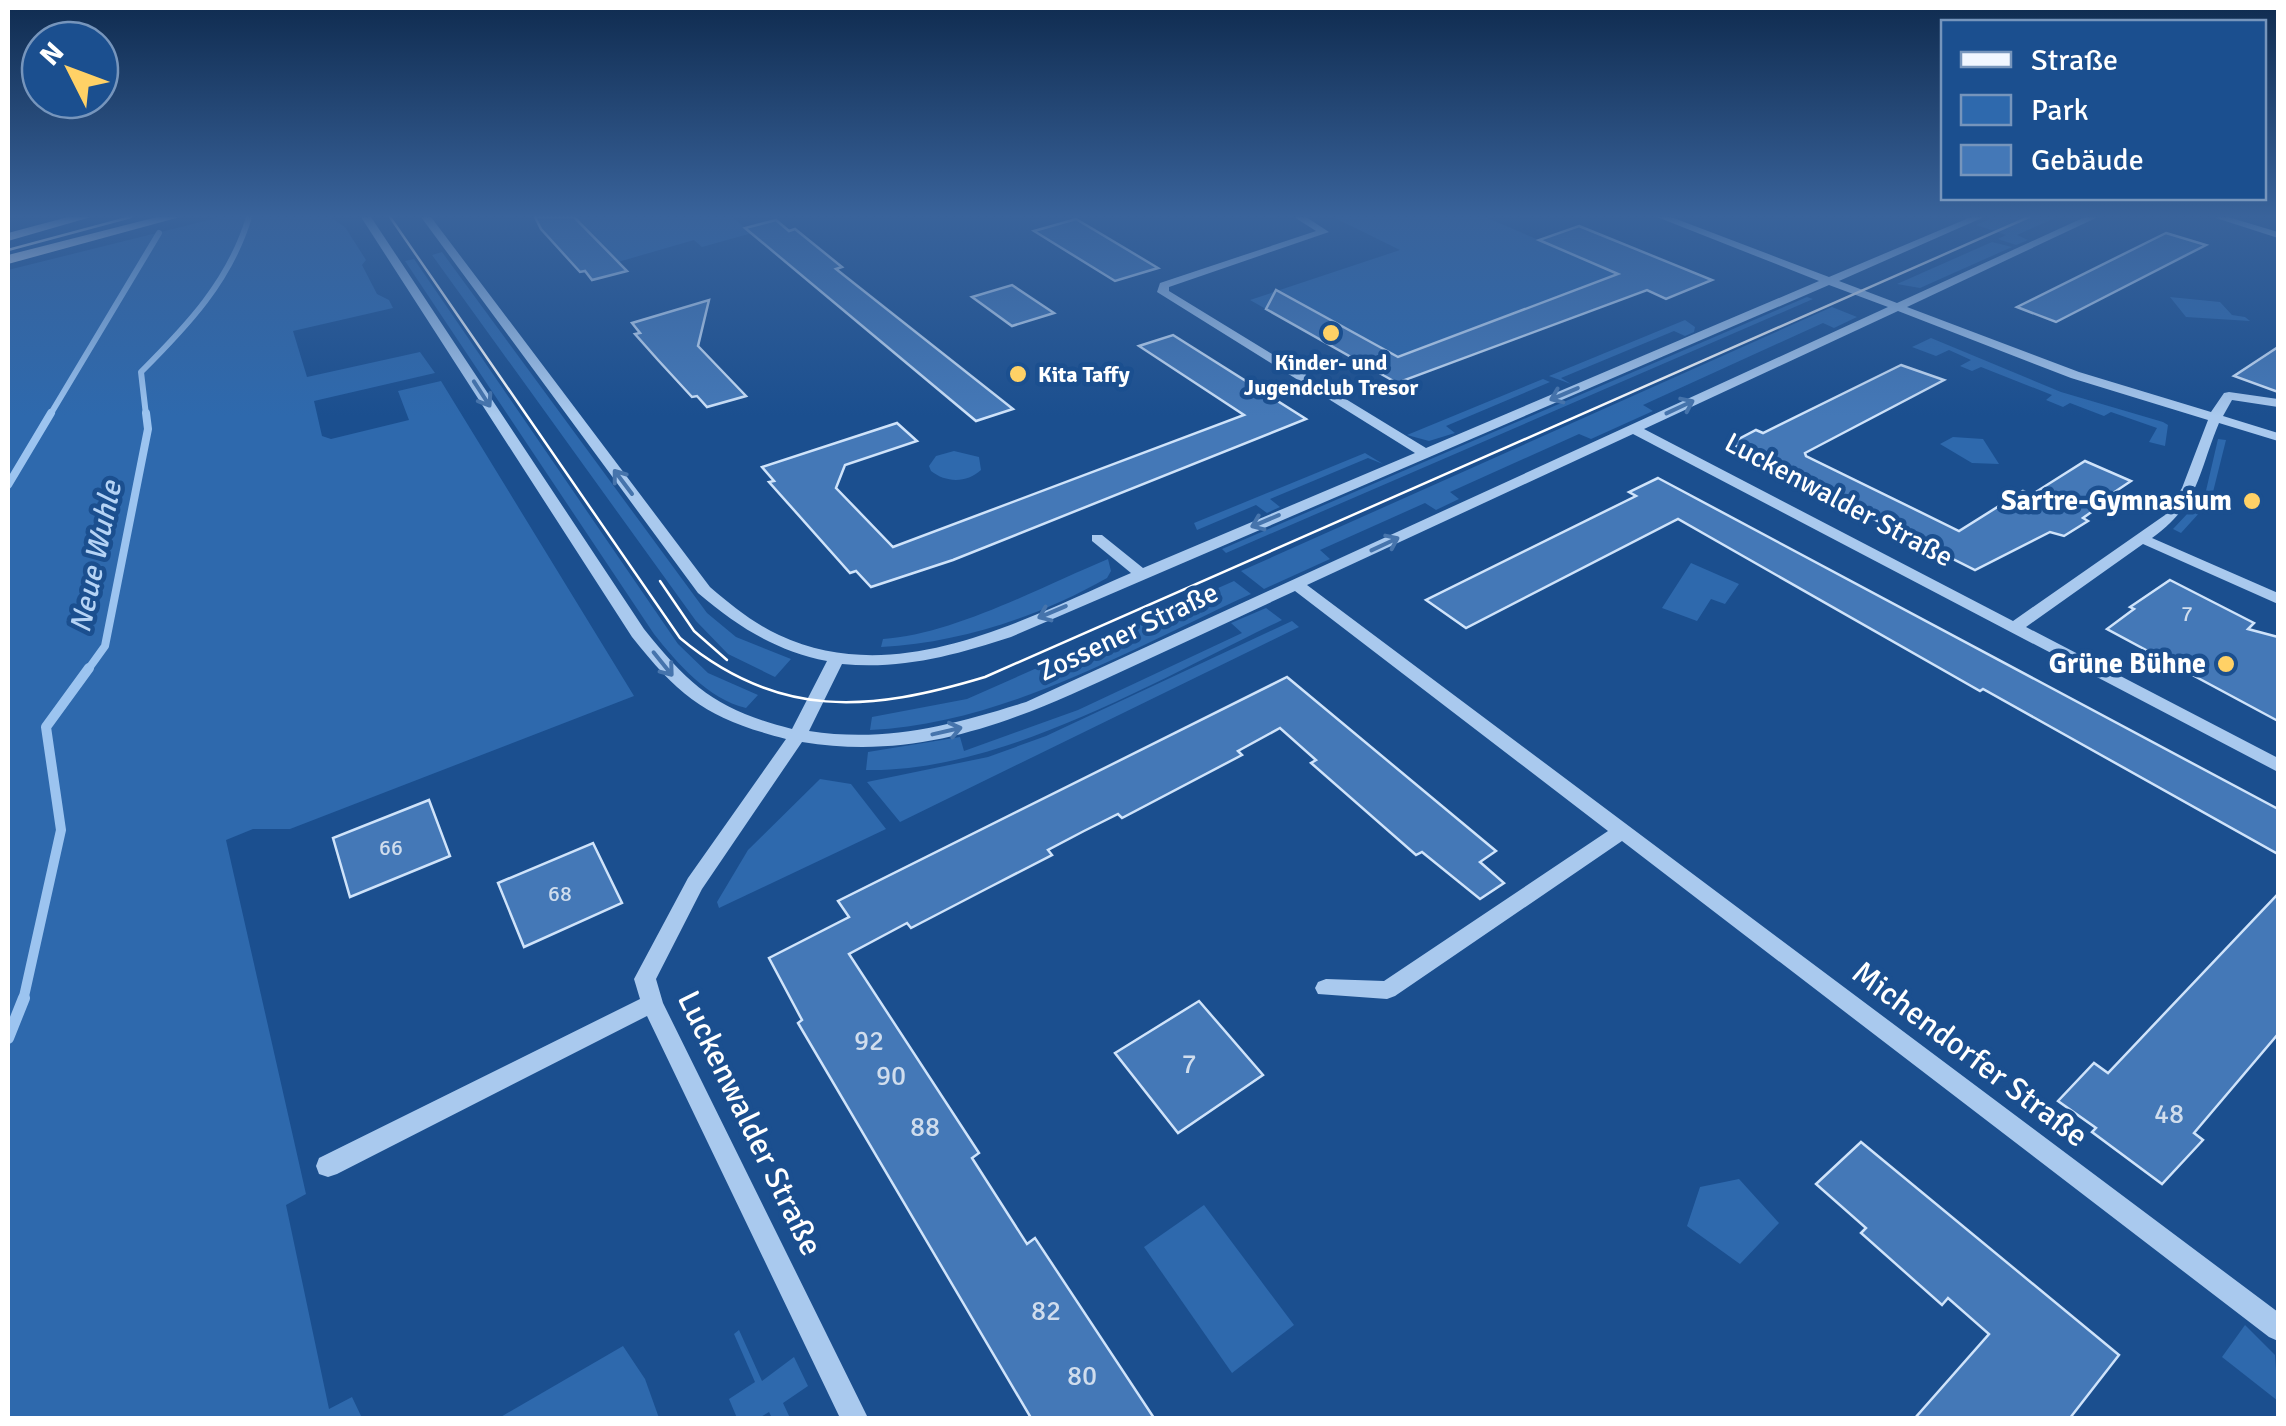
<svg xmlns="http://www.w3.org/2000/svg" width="2286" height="1426" font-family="Signika,sans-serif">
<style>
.green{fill:#2e69ad}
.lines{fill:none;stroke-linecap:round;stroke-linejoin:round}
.stream-far3{stroke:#9cc4f0;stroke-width:6}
.stream-far2{stroke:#9cc4f0;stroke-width:8}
.stream-far1{stroke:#9cc4f0;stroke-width:10}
.stream{stroke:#9cc4f0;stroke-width:12}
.building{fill:#4478b7;stroke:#cfe3fa;stroke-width:2.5}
.minor{fill:#a9c9ee;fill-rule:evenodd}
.major{fill:#f0f6ff;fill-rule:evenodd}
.tram{stroke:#fff;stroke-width:2.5}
.oneway{stroke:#4674ac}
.poi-dot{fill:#ffd166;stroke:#1b4f8f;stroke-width:4}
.labels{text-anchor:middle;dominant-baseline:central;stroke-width:9;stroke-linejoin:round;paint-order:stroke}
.far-poi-label{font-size:22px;font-weight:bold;fill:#fff;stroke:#1b4f8f}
.number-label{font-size:22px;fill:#d0dded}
.street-label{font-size:28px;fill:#fff;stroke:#1b4f8f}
.poi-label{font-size:28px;font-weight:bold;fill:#fff;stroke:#1b4f8f;text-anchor:end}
.near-number-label{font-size:28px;fill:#d0dded}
.water-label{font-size:30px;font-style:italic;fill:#b5d3f5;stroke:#1b4f8f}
.near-street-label{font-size:32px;fill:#fff;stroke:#1b4f8f}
</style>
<rect width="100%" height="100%" fill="#1b4f8f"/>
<g class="green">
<path d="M221,217H330L345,227L366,260L362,265L377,294L389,300L393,308L293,331L307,377L420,352L435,373L314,401L322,436L331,439L409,420L398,391L441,381L634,696L290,829H253L226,840L306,1194L286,1205L329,1409L352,1397L362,1418H8V270Z"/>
<path d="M586,217H732L752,233L702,247L694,240L618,262L576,219Z"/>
<path d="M1339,217H1485L1618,274L1369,368L1341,352L1368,342L1320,314L1292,324L1250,300L1400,250L1335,218Z"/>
<path d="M1994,217H2057L2017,235L2028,240L2016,245L1998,239L2006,235L1976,225Z"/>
<path d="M1992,242L2012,247L1920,288L1897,284Z"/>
<path d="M442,252L707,613L736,637L791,659L775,677L728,654L696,621L432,255Z"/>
<path d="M414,259L678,644L708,673L758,695L746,708C708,699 677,663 654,634L405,261Z"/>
<path d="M1807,297L1813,299L1226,553L1222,549Z"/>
<path d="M2170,297L2220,302L2232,315L2245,317L2250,321L2186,317Z"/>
<path d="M1832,307L1857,317L1834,328L1823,323L1643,405L1653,411L1591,439L1579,434L1450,492L1459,499L1436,510L1425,503L1320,550L1330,559L1264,589L1241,571Z"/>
<path d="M1685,320L1695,327L1694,332L1685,336L1674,331L1561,378L1571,384L1549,376Z"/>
<path d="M1931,338L2061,392L2163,422L2168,425L2165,446L2149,442L2157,428L2111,412L2104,416L2070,403L2063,407L2046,400L2052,395L1981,367L1972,371L1960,366L1971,360L1949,350L1936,356L1912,347Z"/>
<path d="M1543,379L1550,382L1446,426L1455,433L1429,441L1407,435Z"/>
<path d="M1953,437L1983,439L1999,464L1972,463L1940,444Z"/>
<path d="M2218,439L2226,440L2211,500L2181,533L2173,529L2205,495Z"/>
<path d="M954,451L979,457L981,470C967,483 946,483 931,471L929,466L936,456Z"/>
<path d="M1365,453L1383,464L1368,458L1270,499L1280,507L1267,513L1256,505L1197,530L1194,523Z"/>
<path d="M1108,559L1111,571L1107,578C1038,617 960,643 881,647L883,639C952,635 1043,586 1108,559Z"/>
<path d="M1691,563L1739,584L1725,604L1711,599L1697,621L1662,608Z"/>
<path d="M1234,581L1251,594C1130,649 1005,724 870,730L872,717L967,699Z"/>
<path d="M1266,608L1282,620C1161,678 1002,773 866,770L868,752L960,737L964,751L1078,710L1242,633L1231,623Z"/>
<path d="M1292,621L1299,627L900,822L867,782L988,757L1046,736Z"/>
<path d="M820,779L851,784L886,829L719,908L717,902L748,850Z"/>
<path d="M1739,1179L1779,1223L1740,1264L1687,1226L1700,1187Z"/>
<path d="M1204,1205L1294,1325L1232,1373L1144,1247Z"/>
<path d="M2245,1325L2275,1355L2278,1401L2222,1357Z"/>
<path d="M739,1330L762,1381L794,1357L808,1386L783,1403L790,1418H772L769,1412L759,1418H737L729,1399L755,1382L734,1334Z"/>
<path d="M623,1346L645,1379L659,1418H499Z"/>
</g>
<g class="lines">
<g class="stream-far3">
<path d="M50,415L159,233"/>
<path d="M146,415L141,372C187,326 230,281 249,217"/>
</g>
<g class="stream-far2">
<path d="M8,485L51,413"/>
<path d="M87,671L105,646L148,429L146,413"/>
</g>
<path class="stream-far1" d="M23,1001L61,830L46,727L89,668"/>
<path class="stream" d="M8,1038L24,998"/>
</g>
<g class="building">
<path d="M535,217H574L627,271L592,280L585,271L580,272L541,229Z"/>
<path d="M1076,219L1158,268L1115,281L1034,231Z"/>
<path d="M776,220L789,231L795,229L842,267L836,269L1013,409L976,421L745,228Z"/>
<path d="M1579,226L1712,280L1666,299L1647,290L1397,383L1266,309L1276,290L1398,357L1618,274L1539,240Z"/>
<path d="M2166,233L2206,245L2056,322L2017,307Z"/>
<path d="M1012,285L1054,313L1012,326L972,297Z"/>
<path d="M709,300L698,346L746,396L707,407L697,396L692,397L658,360L635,334L640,333L632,323Z"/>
<path d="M1173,335L1306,419L953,560L871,587L856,571L850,573L769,482L774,481L762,467L897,423L917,441L845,465L836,488L893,547L1244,415L1139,346Z"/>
<path d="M2278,347V392L2234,376Z"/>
<path d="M1901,365L1944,380L1805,453L1806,456L1959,531L2023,491L2031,495L2085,461L2131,481L2095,505L2100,506L2083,518L2088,521L2064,536L2050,532L1975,570L1778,471L1731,443L1756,430L1763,433Z"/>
<path d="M1658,478L2278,809V854L1983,689L1980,691L1678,519L1466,628L1426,600L1636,496L1629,492Z"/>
<path d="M2170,580L2254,623L2248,629L2278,637V721L2107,629L2134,609L2130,607Z"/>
<path d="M1287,677L1496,851L1480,862L1504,883L1480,899L1422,852L1416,855L1311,763L1316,760L1280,728L1238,751L1242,755L1122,818L1118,814L1084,831L1048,850L1052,855L988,888L911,928L907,923L849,954L979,1153L972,1158L1027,1244L1035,1238L1154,1418H1031L798,1023L802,1020L769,958L849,917L838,901Z"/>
<path d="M429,800L450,856L350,897L333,838Z"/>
<path d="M593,843L622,903L524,947L498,883Z"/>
<path d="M2278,894V1034L2194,1133L2203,1140L2162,1184L2092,1132L2096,1128L2058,1101L2094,1063L2108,1073Z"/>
<path d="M1199,1001L1263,1075L1178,1133L1115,1053Z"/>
<path d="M1861,1142L2119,1355L2070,1418H1915L1989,1334L1948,1298L1942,1305L1861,1233L1866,1228L1816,1184Z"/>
</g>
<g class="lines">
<g class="minor">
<path d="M361,217H371L644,629C691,688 718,710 792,729L827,661C776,651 738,627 698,593L421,217H431L710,587C731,605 753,623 779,635C897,690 1022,620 1131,573L1092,541V535H1102L1143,568L1415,453L1157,292L1160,283L1316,231L1294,217H1306L1329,232L1169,287V291L1426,448L1819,281L1657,217H1671L1829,277L1971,217H1984L1839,281L1897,303L2085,217H2098L1907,307L2079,372L2211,412L2224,393L2229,392L2278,399V407L2232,400L2223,416L2278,433V441L2219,423C2198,473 2200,503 2152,538L2278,593V604L2143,544L2026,627L2278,758V772L1633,434L1307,585L2278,1312V1341L2269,1337L1622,841L1395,996L1387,999L1318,994L1315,988L1318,982L1326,979L1384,981L1608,831L1295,591C1239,617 1183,643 1127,669C1020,719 923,762 802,742L702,889L656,979L663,1003L868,1418H840L647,1016L337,1174L328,1177L319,1174L316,1166L319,1158L640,999L634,979L688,878L786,739C709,719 681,699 632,637ZM1829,285L1888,307L1026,702C953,725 886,743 809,731L842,664C901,670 956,655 1011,637ZM1898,311L2071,378L2208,420L2182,488L2165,515L2013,621L1644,429Z"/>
<path d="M2213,217H2228L2278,232V238Z"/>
</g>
<g class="major">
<path d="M68,217H91L8,241V233Z"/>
<path d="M157,217H180L8,264V255Z"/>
</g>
<g class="tram">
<path d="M390,217L680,638C778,720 869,712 985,677L2029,217"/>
<path d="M8,250L131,217"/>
<path d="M660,581L694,631L727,660"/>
</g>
</g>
<defs><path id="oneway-shaft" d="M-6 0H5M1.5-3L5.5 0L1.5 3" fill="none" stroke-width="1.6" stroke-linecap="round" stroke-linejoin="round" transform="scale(2.5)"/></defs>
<g class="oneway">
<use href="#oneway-shaft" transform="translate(482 394) rotate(57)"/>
<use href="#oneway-shaft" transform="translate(1564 394) rotate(157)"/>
<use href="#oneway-shaft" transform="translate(1680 407) rotate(-25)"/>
<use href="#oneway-shaft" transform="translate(623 482) rotate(-127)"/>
<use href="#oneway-shaft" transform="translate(1265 521) rotate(157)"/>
<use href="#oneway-shaft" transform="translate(1385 544) rotate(-25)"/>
<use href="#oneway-shaft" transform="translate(1052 612) rotate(157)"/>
<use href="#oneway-shaft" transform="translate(663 664) rotate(51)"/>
<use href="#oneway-shaft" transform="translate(947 731) rotate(-13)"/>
</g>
<linearGradient id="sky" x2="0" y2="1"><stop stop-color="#0f2b4f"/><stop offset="0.52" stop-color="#39639b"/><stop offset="1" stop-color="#39639b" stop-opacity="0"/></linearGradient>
<rect width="2286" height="416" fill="url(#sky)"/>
<g class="poi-dot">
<circle cx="1331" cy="333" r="10"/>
<circle cx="1018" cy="374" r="10"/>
<circle cx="2252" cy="501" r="10"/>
<circle cx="2226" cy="664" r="10"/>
</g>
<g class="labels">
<g class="far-poi-label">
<text x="1331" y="362">Kinder- und<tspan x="1331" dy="25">Jugendclub Tresor</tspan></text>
<text x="1038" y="374" text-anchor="start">Kita Taffy</text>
</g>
<g class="number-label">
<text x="2187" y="613">7</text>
<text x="391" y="847">66</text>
<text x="560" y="893">68</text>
</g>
<g class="street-label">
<text transform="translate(1839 500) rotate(28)">Luckenwalder Straße</text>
<text transform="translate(1128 632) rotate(-25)">Zossener Straße</text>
</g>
<g class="poi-label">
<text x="2232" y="501">Sartre-Gymnasium</text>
<text x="2206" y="664">Grüne Bühne</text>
</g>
<g class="near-number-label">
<text x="869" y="1041">92</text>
<text x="1189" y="1064">7</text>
<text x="891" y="1076">90</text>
<text x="2169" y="1114">48</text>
<text x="925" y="1127">88</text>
<text x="1046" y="1311">82</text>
<text x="1082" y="1376">80</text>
</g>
<g class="water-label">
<text transform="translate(96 557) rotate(-78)">Neue Wuhle</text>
</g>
<g class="near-street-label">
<text transform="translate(1970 1054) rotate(37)">Michendorfer Straße</text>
<text transform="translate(750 1123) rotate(64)">Luckenwalder Straße</text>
</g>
</g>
<rect width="2286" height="1426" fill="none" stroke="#ffffff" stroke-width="20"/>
<rect x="1941" y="20" width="325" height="180" fill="#1b4f8f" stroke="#7695bc" stroke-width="2.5"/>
<rect x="1961" y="52" width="50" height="15" fill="#f0f6ff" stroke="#7695bc" stroke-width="2.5"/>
<text x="2031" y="70" font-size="30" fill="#ffffff">Straße</text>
<rect x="1961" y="95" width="50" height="30" fill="#2e69ad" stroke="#7695bc" stroke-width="2.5"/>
<text x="2031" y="120" font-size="30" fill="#ffffff">Park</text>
<rect x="1961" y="145" width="50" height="30" fill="#4478b7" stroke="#7695bc" stroke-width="2.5"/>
<text x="2031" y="170" font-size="30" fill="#ffffff">Gebäude</text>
<g transform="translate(70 70) rotate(312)"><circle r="48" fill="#1b4f8f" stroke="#7695bc" stroke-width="2.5"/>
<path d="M0-8L18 38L0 25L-18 38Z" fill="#ffd166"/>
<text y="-15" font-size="28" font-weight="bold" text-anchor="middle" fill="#ffffff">N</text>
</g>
</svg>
